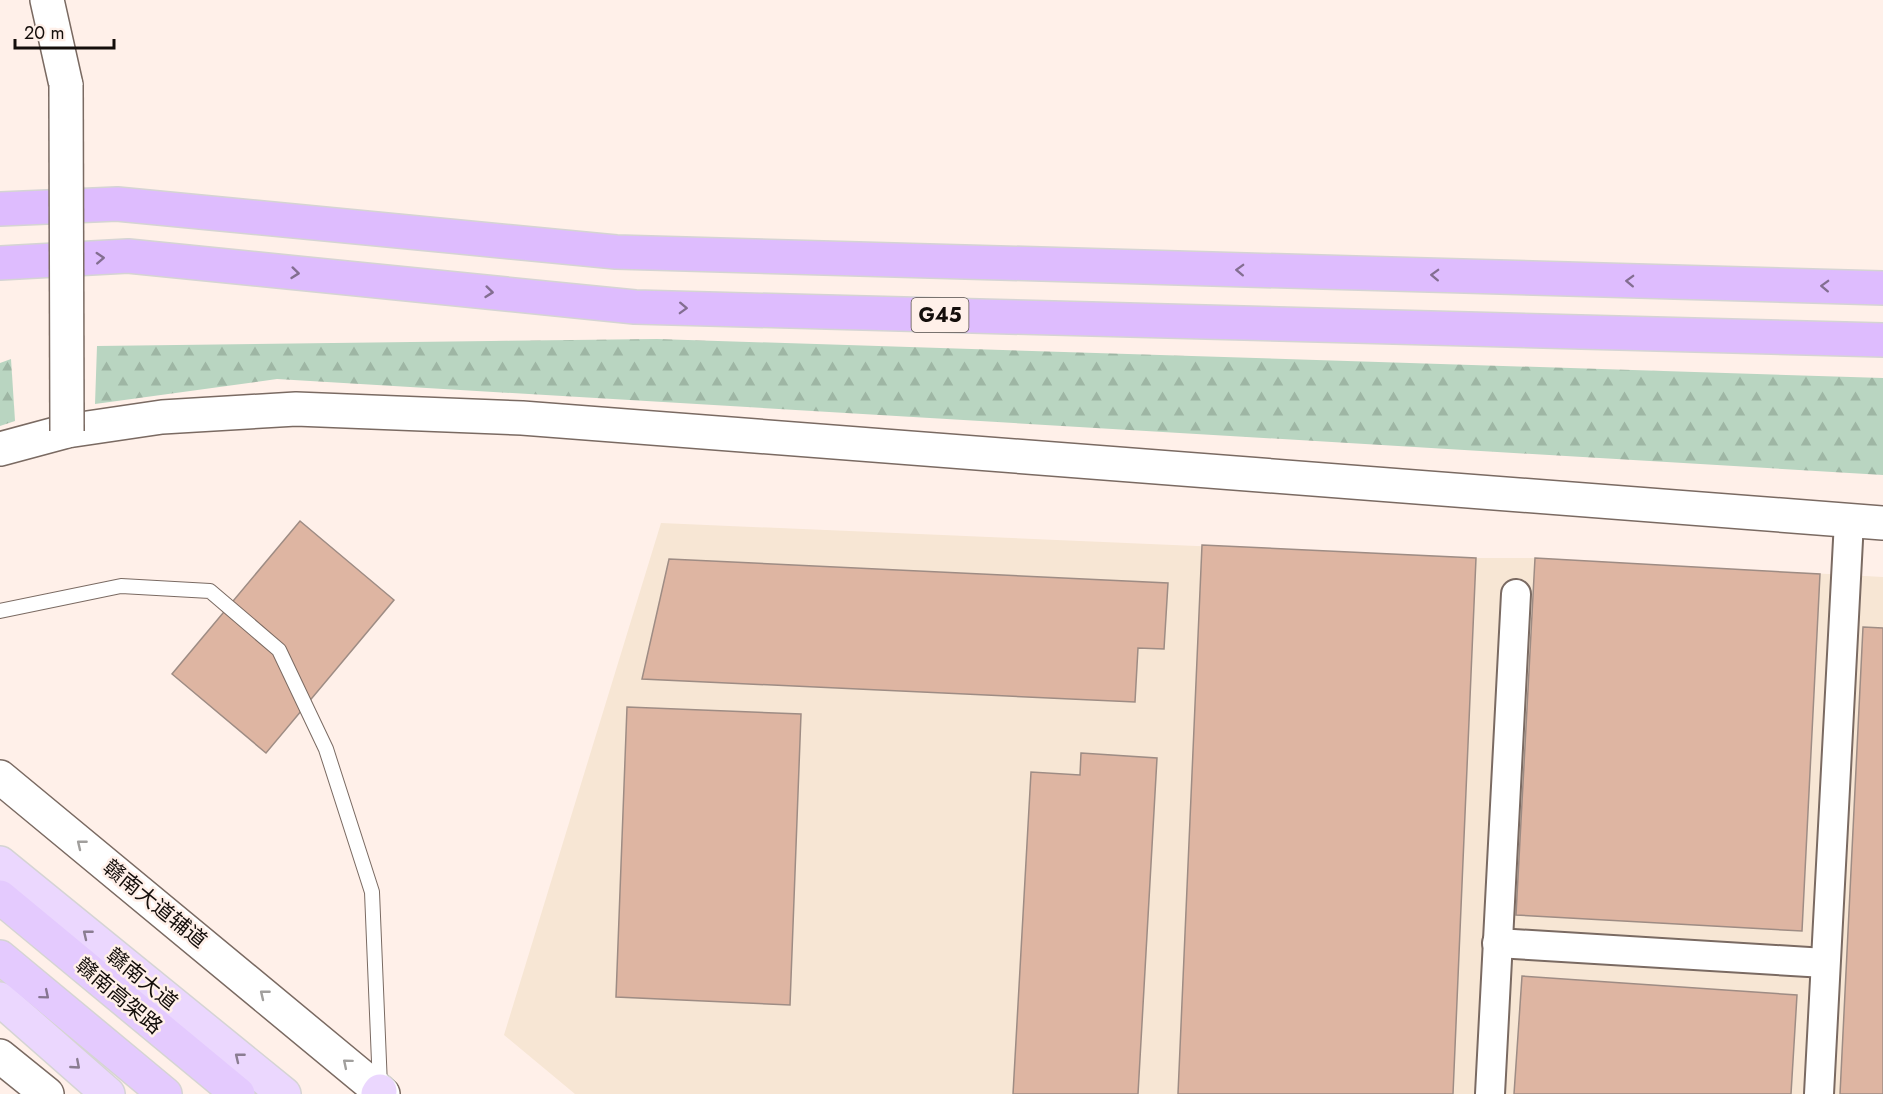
<svg xmlns="http://www.w3.org/2000/svg" width="1883" height="1094" font-family="Jost,'Noto Sans SC',sans-serif">
<style>
.industrial{fill:#f7e6d4}
.forest{fill:url(#forest-firs)}
.building{fill:#deb5a2;stroke:#9e8c84;stroke-width:1.5}
.lines{fill:none;stroke-linecap:round;stroke-linejoin:round}
.service-casing{stroke:#7a6a62;stroke-width:16}
.minor-casing{stroke:#7a6a62;stroke-width:32}
.tertiary-casing{stroke:#7a6a62;stroke-width:36}
.primary-casing{stroke:#d5d4d3;stroke-width:36}
.trunk-casing{stroke:#d5d4d3;stroke-width:36}
.motorway-casing{stroke:#d5d4d3;stroke-width:36}
.service{stroke:#fff;stroke-width:14}
.minor{stroke:#fff;stroke-width:28}
.tertiary{stroke:#fff;stroke-width:33}
.primary{stroke:#ebd7fe;stroke-width:33}
.trunk{stroke:#e4cafe;stroke-width:33}
.motorway{stroke:#debcfe;stroke-width:33}
.tertiary-bridge-casing{stroke:#7a6a62;stroke-width:36;stroke-linecap:butt}
.tertiary-bridge{stroke:#fff;stroke-width:33}
.oneway{stroke:#836e91}
.oneway2{stroke:#a19f9d}
.oneway3{stroke:#8a7d91}
.oneway4{stroke:#867591}
.labels{text-anchor:middle;dominant-baseline:central;stroke-width:5;stroke-linejoin:round;paint-order:stroke}
.shield{fill:#fff0e9;stroke:#5a524e;stroke-width:1.5}
.shield-label{font-size:20px;font-weight:bold;fill:#140e0b}
.street-label{font-size:21px;fill:#140e0b;stroke:#fff0e9}
</style>
<defs>
<pattern id="forest-firs" width="22" height="20" patternUnits="userSpaceOnUse" patternTransform="scale(1.5)"><rect width="22" height="20" fill="#b9d5c1"/><path d="M5 1l3.5 6h-7zM16 11l3.5 6h-7z" fill="#9eb6a4"/></pattern>
</defs>
<rect width="100%" height="100%" fill="#fff0e9"/>
<path class="industrial" d="M661,523L1476,558H1535L1883,577V1094H575L504,1035Z"/>
<g class="forest">
<path d="M657,339L1883,378V475L277,379L95,404L97,346Z"/>
<path d="M11,359L15,421L0,426V363Z"/>
</g>
<g class="building">
<path d="M300,521L394,600L266,753L172,674Z"/>
<path d="M1202,545L1476,558L1453,1094H1178Z"/>
<path d="M1535,558L1820,574L1802,931L1516,915Z"/>
<path d="M669,559L1168,583L1164,649L1138,648L1135,702L642,679Z"/>
<path d="M1863,627L1883,628V1094H1840Z"/>
<path d="M627,707L801,714L790,1005L616,997Z"/>
<path d="M1081,753L1157,758L1138,1094H1013L1031,772L1080,775Z"/>
<path d="M1522,976L1797,995L1791,1094H1514Z"/>
</g>
<g class="lines">
<g class="service-casing">
<path id="service" d="M0,611L121,586L210,591L279,650L326,749L372,892L380,1086"/>
</g>
<g class="minor-casing">
<g id="minor">
<path d="M1497,943L1825,963"/>
<path d="M1490,1094L1516,594"/>
<path d="M1819,1094L1849,521"/>
</g>
</g>
<g class="tertiary-casing">
<g id="tertiary">
<path d="M47,0L66,85"/>
<path d="M0,449L67,431L162,417L296,409L522,418L1883,523"/>
<path d="M0,777L383,1094"/>
<path d="M0,1056L47,1094"/>
</g>
</g>
<g class="primary-casing">
<g id="primary">
<path d="M0,863L284,1094"/>
<path d="M0,999L108,1094"/>
<path d="M378,1094L380,1091"/>
</g>
</g>
<g class="trunk-casing">
<g id="trunk">
<path d="M0,897L238,1094"/>
<path d="M0,957L165,1094"/>
</g>
</g>
<g class="motorway-casing">
<g id="motorway">
<path d="M0,209L117,204L616,252L1883,288"/>
<path d="M0,263L128,256L635,307L1883,340"/>
</g>
</g>
<use href="#service" class="service"/>
<use href="#minor" class="minor"/>
<use href="#tertiary" class="tertiary"/>
<use href="#primary" class="primary"/>
<use href="#trunk" class="trunk"/>
<use href="#motorway" class="motorway"/>
<g class="tertiary-bridge-casing">
<path id="tertiary-bridge" d="M66,85L67,431"/>
</g>
<use href="#tertiary-bridge" class="tertiary-bridge"/>
</g>
<defs><path id="oneway-chevron" d="M-2-3.5L2.5 0L-2 3.5" fill="none" stroke-width="1.6" stroke-linecap="round" stroke-linejoin="round" transform="scale(1.5)"/></defs>
<g class="oneway">
<use href="#oneway-chevron" transform="translate(100 258) rotate(-3)"/>
<use href="#oneway-chevron" transform="translate(1240 270) rotate(-178)"/>
<use href="#oneway-chevron" transform="translate(295 273) rotate(6)"/>
<use href="#oneway-chevron" transform="translate(1435 275) rotate(-178)"/>
<use href="#oneway-chevron" transform="translate(1630 281) rotate(-178)"/>
<use href="#oneway-chevron" transform="translate(1825 286) rotate(-178)"/>
<use href="#oneway-chevron" transform="translate(489 292) rotate(6)"/>
<use href="#oneway-chevron" transform="translate(683 308) rotate(2)"/>
</g>
<g class="oneway2">
<use href="#oneway-chevron" transform="translate(81 844) rotate(-141)"/>
<use href="#oneway-chevron" transform="translate(264 994) rotate(-141)"/>
<use href="#oneway-chevron" transform="translate(347 1063) rotate(-140)"/>
</g>
<g class="oneway3">
<use href="#oneway-chevron" transform="translate(87 934) rotate(-141)"/>
<use href="#oneway-chevron" transform="translate(239 1057) rotate(-141)"/>
<use href="#oneway-chevron" transform="translate(76 1065) rotate(41)"/>
</g>
<use class="oneway4" href="#oneway-chevron" transform="translate(45 995) rotate(40)"/>
<g class="labels">
<rect class="shield" x="911.5" y="298" width="57" height="34" rx="4.5"/>
<g class="shield-label">
<text x="940" y="315">G45</text>
</g>
<g class="street-label">
<text transform="translate(155 904) rotate(39)">赣南大道辅道</text>
<text transform="translate(142 979) rotate(39)">赣南大道</text>
<text transform="translate(119 996) rotate(40)">赣南高架路</text>
</g>
</g>
<path d="M15 39v9h99v-9" fill="none" stroke="#140e0b" stroke-width="3"/>
<text x="24" y="39" font-size="18" fill="#140e0b" stroke="#fff0e9" stroke-width="4.5" paint-order="stroke">20 m</text>
</svg>
